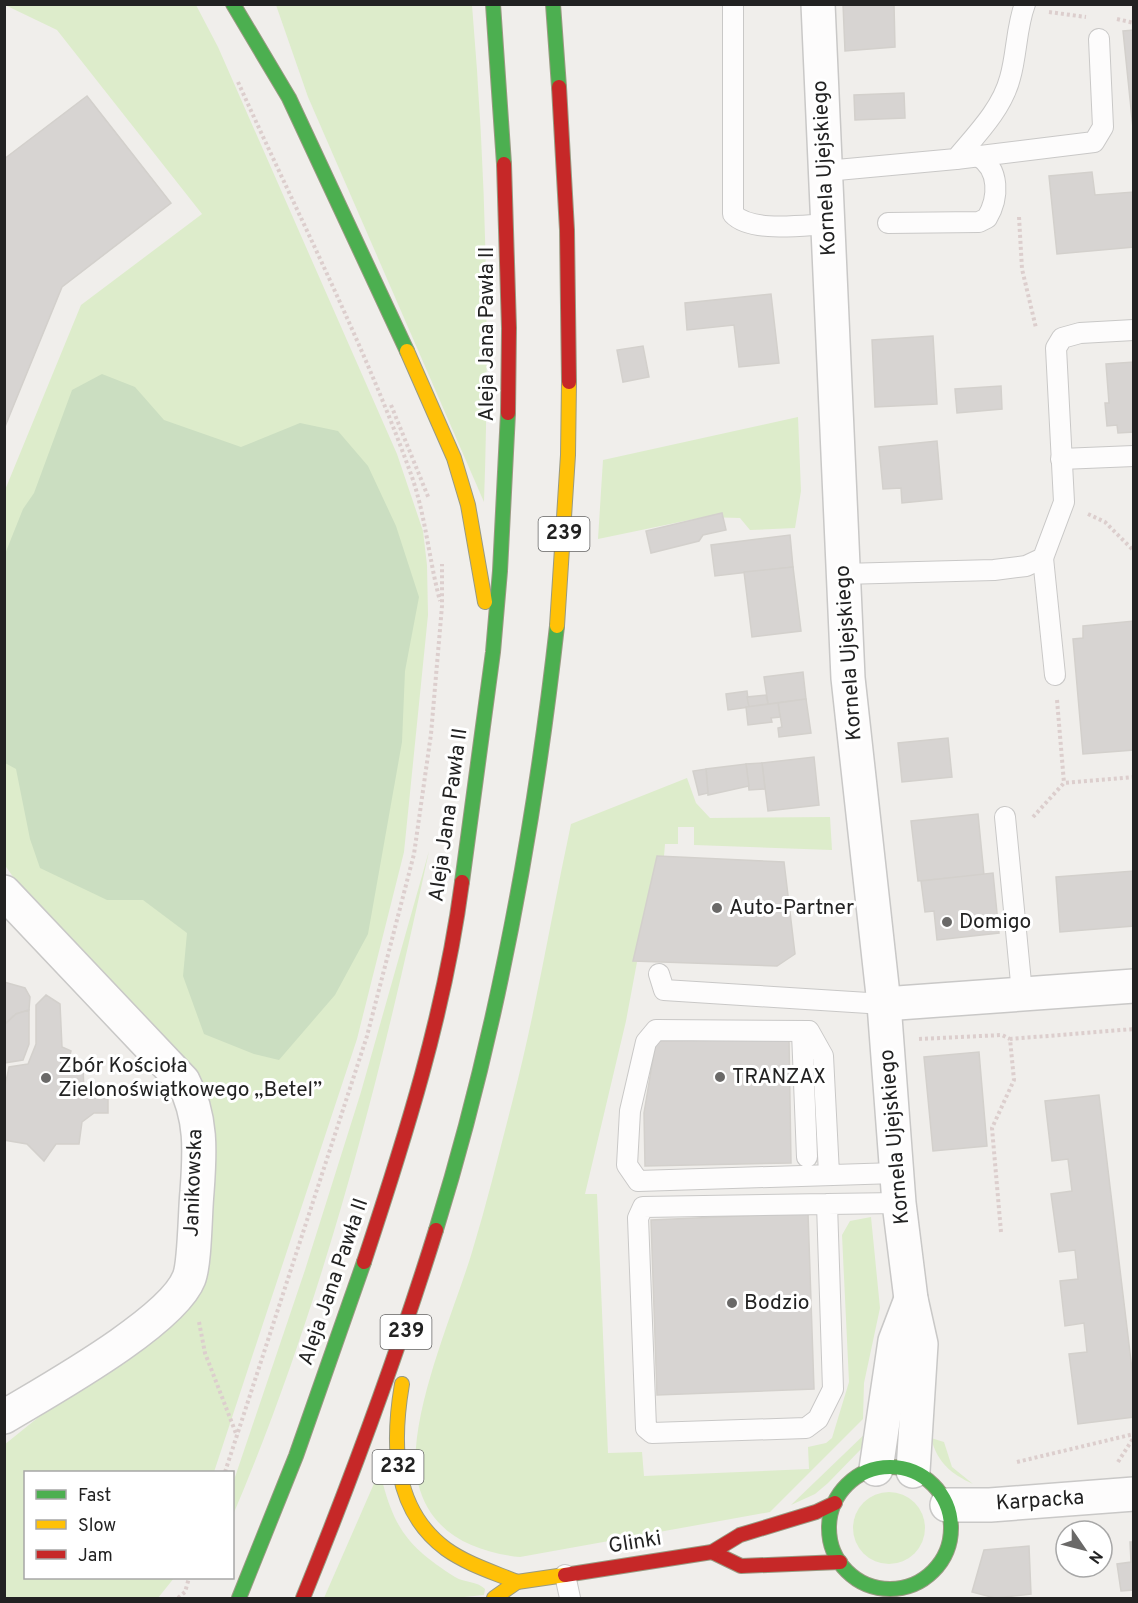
<svg xmlns="http://www.w3.org/2000/svg" width="1138" height="1603" font-family="Overpass,sans-serif">
<style>
.grass{fill:#ddeccb}
.forest{fill:#cbdec1}
.building{fill:#d7d4d2;stroke:#d3d0cc;stroke-width:1.5}
.lines{fill:none;stroke-linecap:round;stroke-linejoin:round}
.lane-casing{stroke:#c9c8c7;stroke-width:22}
.street-casing{stroke:#c9c8c7;stroke-width:36}
.fast-casing{stroke:#999a82;stroke-width:16}
.slow-casing{stroke:#999a82;stroke-width:16}
.jam-casing{stroke:#999a82;stroke-width:16}
.path{stroke:#dccecd;stroke-width:4;stroke-dasharray:3 3;stroke-linecap:butt}
.lane{stroke:#fdfcfc;stroke-width:20}
.street{stroke:#fdfcfc;stroke-width:33}
.fast{stroke:#4caf50;stroke-width:14}
.slow{stroke:#ffc107;stroke-width:14}
.jam{stroke:#c62828;stroke-width:14}
.poi-dot{fill:#6a6968;stroke:#fff;stroke-width:2}
.labels{text-anchor:middle;dominant-baseline:central;stroke-width:6;stroke-linejoin:round;paint-order:stroke}
.shield{fill:#fff;stroke:#646464;stroke-width:1.5}
.shield-label{font-size:20px;font-weight:bold;fill:#222}
.street-label{font-size:21px;fill:#222;stroke:#fff}
.poi-label{font-size:21px;fill:#222;stroke:#fff;text-anchor:start}
</style>
<rect width="100%" height="100%" fill="#f0eeeb"/>
<g class="grass">
<path d="M5,5H196L218,47L397,454L423,531L427,565L428,615L404,852L357,1039L214,1472H26V1578H174L158,1598H5L4,1445L66,1395L188,1305L196,1076L158,1030L28,898L4,864L5,490L81,305L202,214L57,30Z"/>
<path d="M276,5H472C486,170 490,335 484,502L308,97Z"/>
<path d="M798,417L801,491L795,528L750,530L740,518L704,517L598,539L603,460Z"/>
<path d="M687,778L696,803L710,818L830,817L832,850L694,845V827H678V844H665L664,856H657L633,961L637,962L626,1021L585,1194H597L608,1453L642,1452L644,1476L809,1469L808,1447L826,1443L832,1438L849,1382L842,1235L850,1221L871,1217L880,1308L864,1383L863,1419L770,1512L520,1557C473,1552 430,1533 418,1483C404,1424 454,1312 472,1252C487,1203 499,1153 512,1103C536,1011 551,917 571,824Z"/>
<path d="M429,851C381,1076 323,1303 233,1515V1483L305,1270L361,1092Z"/>
<path d="M869,1430L862,1448L828,1483L815,1494L791,1505Z"/>
<path d="M931,1438L944,1442L952,1467L973,1484C951,1474 937,1462 931,1438Z"/>
<path d="M376,1479L383,1484C396,1533 413,1550 455,1577C465,1583 477,1581 485,1589L484,1595L454,1598H324Z"/>
<circle cx="889" cy="1528" r="36"/>
</g>
<path class="forest" d="M102,374L135,387L164,420L241,447L300,423L338,431L368,466L396,526L419,597L405,671L402,742L368,934L335,995L279,1060L254,1054L204,1034L183,976L187,933L143,900H107L40,868L30,839L16,769L5,763V554L23,509L34,493L72,390Z"/>
<g class="building">
<path d="M843,4H894L895,47L845,51Z"/>
<path d="M1134,30V138L1123,31Z"/>
<path d="M904,93L905,118L855,120L854,95Z"/>
<path d="M87,96L171,203L62,287L4,429V159Z"/>
<path d="M1092,172L1095,195L1134,192V247L1057,254L1049,176Z"/>
<path d="M771,294L779,363L739,367L734,325L687,330L685,303Z"/>
<path d="M933,336L937,404L875,407L872,340Z"/>
<path d="M643,346L649,377L623,382L617,350Z"/>
<path d="M1134,362V432L1118,433L1117,425L1107,426L1105,403H1109L1106,364Z"/>
<path d="M1001,386L1002,409L957,413L955,389Z"/>
<path d="M937,441L942,499L902,503L901,488L883,489L879,447Z"/>
<path d="M722,513L726,530L703,535L699,541L651,553L646,531Z"/>
<path d="M790,535L793,567L715,576L711,545Z"/>
<path d="M793,567L801,631L752,637L744,572Z"/>
<path d="M1134,621V750L1083,754L1073,639L1083,638V626Z"/>
<path d="M803,672L806,699L768,704L764,677Z"/>
<path d="M747,691L749,707L728,710L726,694Z"/>
<path d="M766,695L768,704L749,707L747,697Z"/>
<path d="M806,699L811,733L779,737L778,728L782,727L778,703Z"/>
<path d="M778,703L780,717L771,718L772,722L748,725L746,707Z"/>
<path d="M948,738L952,777L902,782L898,743Z"/>
<path d="M814,757L819,805L768,811L762,763Z"/>
<path d="M762,763L765,789L749,790L746,764Z"/>
<path d="M746,764L749,786L708,795L706,769Z"/>
<path d="M706,769L708,793L699,795L693,771Z"/>
<path d="M978,814L984,875L918,881L911,821Z"/>
<path d="M657,856L784,862L795,954L777,966L633,961Z"/>
<path d="M1134,871V926L1060,932L1056,877Z"/>
<path d="M993,873L999,933L937,940L934,911L925,912L921,881Z"/>
<path d="M4,982L25,988L30,997L29,1010L16,1014L4,1025Z"/>
<path d="M46,995L60,1004L62,1047L71,1051L67,1067H83L84,1091L98,1098L108,1099V1113H94L82,1122L79,1144H56L44,1161L27,1144L4,1140V1091L9,1067L28,1064L36,1044V1005Z"/>
<path d="M29,1010V1044L23,1060L4,1063V1025L16,1014Z"/>
<path d="M789,1039L791,1163L645,1166L644,1113L656,1041Z"/>
<path d="M979,1052L987,1146L933,1151L924,1057Z"/>
<path d="M1099,1095L1134,1386V1417L1078,1424L1069,1354L1087,1352L1084,1323L1065,1326L1060,1281L1078,1279L1075,1250L1059,1252L1051,1194L1072,1191L1068,1159L1052,1161L1045,1101Z"/>
<path d="M808,1213L814,1389L657,1395L651,1220Z"/>
<path d="M1130,1542H1134V1590L1121,1591L1117,1564L1131,1562Z"/>
<path d="M1029,1546L1031,1594L995,1598L972,1592L984,1550Z"/>
</g>
<g class="lines">
<g class="lane-casing">
<g id="lane">
<path d="M733,4V214C751,233 803,225 828,224"/>
<path d="M956,159L1094,142L1103,127L1099,39"/>
<path d="M826,171L956,159C976,135 1002,109 1010,78C1017,54 1016,28 1025,4"/>
<path d="M888,223L979,222L987,218C999,198 1000,169 978,156"/>
<path d="M1061,459L1134,456"/>
<path d="M1043,558L1055,675"/>
<path d="M842,574L994,570L1026,566L1043,558L1064,502L1056,348L1062,338L1080,333L1134,330"/>
<path d="M1005,817L1022,993"/>
<path d="M659,974L664,990L884,1004"/>
<path d="M802,1032L807,1157"/>
<path d="M829,1174L823,1056L809,1031L656,1030L646,1042L630,1111L627,1165L638,1181L896,1173"/>
<path d="M827,1204L643,1207L638,1218L646,1428L652,1433L806,1428L818,1419L833,1389L827,1204L899,1203"/>
<path d="M565,1575L570,1598"/>
</g>
</g>
<g class="street-casing">
<g id="street">
<path d="M818,4L848,678L884,1004L899,1203L911,1299L921,1344L913,1471"/>
<path d="M4,892L183,1081C202,1117 200,1152 197,1192C195,1211 195,1263 189,1278C172,1322 47,1391 4,1417"/>
<path d="M884,1004L1134,986"/>
<path d="M876,1469L895,1341L911,1299"/>
<path d="M947,1505H990L1134,1494"/>
</g>
</g>
<g class="fast-casing">
<g id="fast">
<path d="M233,4L289,98L407,351"/>
<path d="M493,4L504,164"/>
<path d="M553,4L559,87"/>
<path d="M462,882L493,652L500,571L508,413"/>
<path d="M436,1230C497,1033 534,831 557,626"/>
<circle cx="890" cy="1528" r="61"/>
<path d="M239,1598L296,1456L364,1262"/>
</g>
</g>
<g class="slow-casing">
<g id="slow">
<path d="M407,351L454,458L468,505L485,602"/>
<path d="M557,626L568,455L569,382"/>
<path d="M402,1384C392,1443 392,1509 446,1549C467,1564 493,1572 517,1582"/>
<path d="M494,1598L517,1582L565,1575"/>
</g>
</g>
<g class="jam-casing">
<g id="jam">
<path d="M559,87L567,230L569,382"/>
<path d="M504,164L509,328L508,413"/>
<path d="M364,1262C405,1138 445,1012 462,882"/>
<path d="M712,1552L741,1566L840,1562"/>
<path d="M565,1575L712,1552L740,1535L816,1512L835,1503"/>
<path d="M303,1598C352,1477 397,1355 436,1230"/>
</g>
</g>
<g class="path">
<path d="M1049,12L1086,17"/>
<path d="M1117,19L1134,23"/>
<path d="M238,82C296,211 364,343 412,477C426,518 429,560 440,601"/>
<path d="M1019,217L1022,269L1036,328"/>
<path d="M391,405L429,499"/>
<path d="M1088,514L1105,522L1134,551"/>
<path d="M1057,700L1064,783"/>
<path d="M1033,817L1064,783L1134,777"/>
<path d="M919,1039L1002,1035L1010,1039"/>
<path d="M1001,1232L992,1128L1014,1080L1010,1039L1134,1029"/>
<path d="M199,1322L205,1353L237,1436"/>
<path d="M1017,1462L1134,1434"/>
<path d="M1118,1462L1134,1437"/>
<path d="M225,1472L367,1036L414,854L431,734L442,606V564"/>
<path d="M178,1598L185,1592L189,1578"/>
</g>
<use href="#lane" class="lane"/>
<use href="#street" class="street"/>
<use href="#fast" class="fast"/>
<use href="#slow" class="slow"/>
<use href="#jam" class="jam"/>
</g>
<g class="poi-dot">
<circle cx="717" cy="908" r="6"/>
<circle cx="947" cy="922" r="6"/>
<circle cx="720" cy="1077" r="6"/>
<circle cx="46" cy="1078" r="6"/>
<circle cx="732" cy="1303" r="6"/>
</g>
<g class="labels">
<g class="shield">
<rect x="538.5" y="517" width="51" height="34" rx="4.5"/>
<rect x="380.5" y="1315" width="51" height="34" rx="4.5"/>
<rect x="372.5" y="1450" width="51" height="34" rx="4.5"/>
</g>
<g class="shield-label">
<text x="564" y="534">239</text>
<text x="406" y="1332">239</text>
<text x="398" y="1467">232</text>
</g>
<g class="street-label">
<text transform="translate(825 168) rotate(-93)">Kornela Ujejskiego</text>
<text transform="translate(487 334) rotate(-90)">Aleja Jana Pawła II</text>
<text transform="translate(849 653) rotate(-94)">Kornela Ujejskiego</text>
<text transform="translate(449 815) rotate(-82)">Aleja Jana Pawła II</text>
<text transform="translate(895 1137) rotate(-95)">Kornela Ujejskiego</text>
<text transform="translate(194 1183) rotate(-88)">Janikowska</text>
<text transform="translate(334 1282) rotate(-71)">Aleja Jana Pawła II</text>
<text transform="translate(1040 1501) rotate(-4)">Karpacka</text>
<text transform="translate(635 1543) rotate(-9)">Glinki</text>
</g>
<g class="poi-label">
<text x="729" y="908">Auto-Partner</text>
<text x="959" y="922">Domigo</text>
<text x="58" y="1066">Zbór Kościoła<tspan x="58" dy="24">Zielonoświątkowego „Betel”</tspan></text>
<text x="732" y="1077">TRANZAX</text>
<text x="744" y="1303">Bodzio</text>
</g>
</g>
<rect width="1138" height="1603" fill="none" stroke="#222222" stroke-width="12"/>
<rect x="24" y="1471" width="210" height="108" fill="#ffffff" stroke="#a7a7a7" stroke-width="1.5"/>
<rect x="36" y="1490" width="30" height="9" fill="#4caf50" stroke="#a7a7a7" stroke-width="1.5"/>
<text x="78" y="1501" font-size="18" fill="#222222">Fast</text>
<rect x="36" y="1520" width="30" height="9" fill="#ffc107" stroke="#a7a7a7" stroke-width="1.5"/>
<text x="78" y="1531" font-size="18" fill="#222222">Slow</text>
<rect x="36" y="1550" width="30" height="9" fill="#c62828" stroke="#a7a7a7" stroke-width="1.5"/>
<text x="78" y="1561" font-size="18" fill="#222222">Jam</text>
<g transform="translate(1084 1549) rotate(125)"><circle r="28" fill="#ffffff" stroke="#a7a7a7" stroke-width="1.5"/>
<path d="M0-4.5L10 22L0 15L-10 22Z" fill="#6a6968"/>
<text y="-9" font-size="16" font-weight="bold" text-anchor="middle" fill="#222222">N</text>
</g>
</svg>
